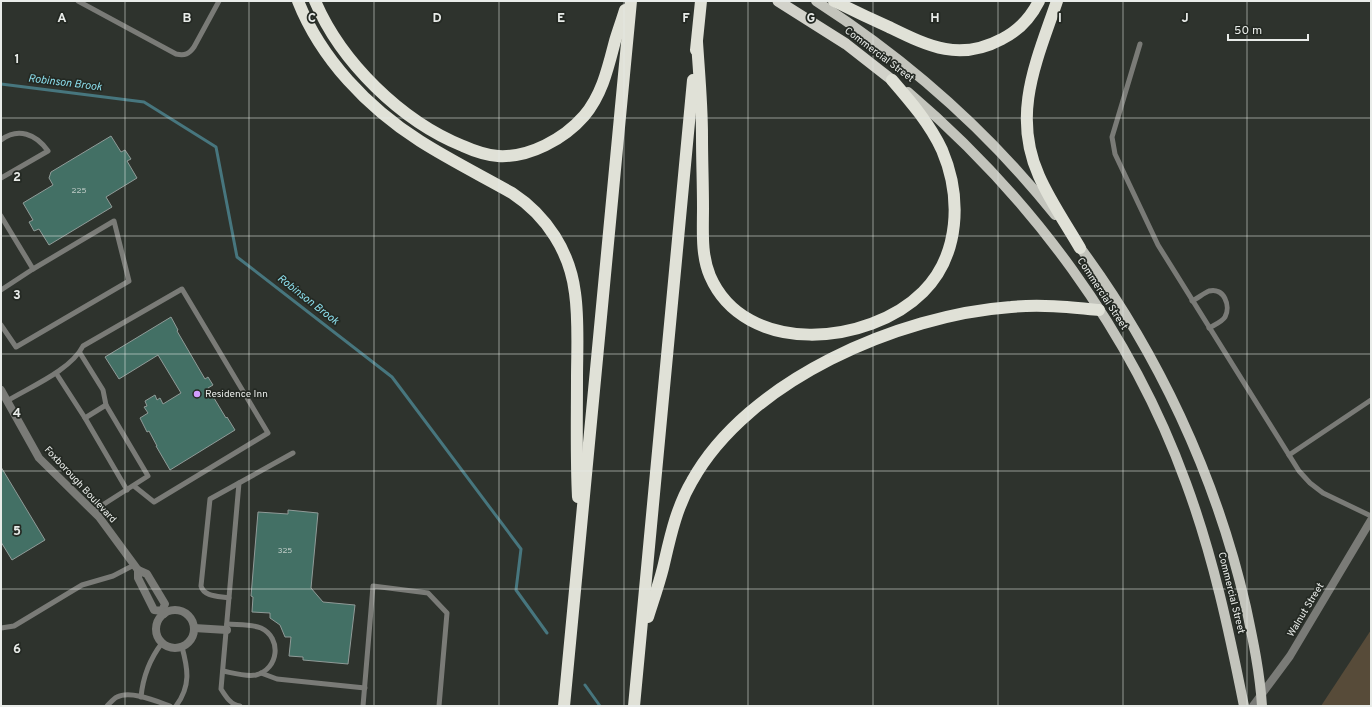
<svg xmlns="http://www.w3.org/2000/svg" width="1372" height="707" font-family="Overpass,sans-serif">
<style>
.green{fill:#574b39}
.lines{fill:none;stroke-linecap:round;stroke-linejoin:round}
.stream{stroke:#47767e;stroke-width:3}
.building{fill:#437065;stroke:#909b98}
.service{stroke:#7a7b77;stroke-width:5}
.minor{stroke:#7a7b77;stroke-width:8}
.tertiary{stroke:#7a7b77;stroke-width:8}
.primary{stroke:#c3c4bc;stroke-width:10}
.trunk{stroke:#d2d2ca;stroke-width:11}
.motorway{stroke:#e0e1d7;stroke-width:12}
.grid{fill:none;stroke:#e9ece9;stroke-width:1;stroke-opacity:0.55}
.poi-dot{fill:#d19dfe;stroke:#242923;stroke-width:1.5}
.labels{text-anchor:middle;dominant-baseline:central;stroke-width:3.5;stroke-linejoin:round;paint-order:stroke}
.number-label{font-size:8px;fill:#c0cdc8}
.street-label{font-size:10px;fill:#e9ece9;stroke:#242923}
.poi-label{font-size:10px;fill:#e9ece9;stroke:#242923;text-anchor:start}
.water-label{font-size:11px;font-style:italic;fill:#8cdfed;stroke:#242923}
.grid-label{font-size:13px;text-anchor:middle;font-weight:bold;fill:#e9ece9;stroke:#242923;stroke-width:3.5;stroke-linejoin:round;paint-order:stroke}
</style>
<rect width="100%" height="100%" fill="#2e332d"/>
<path class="green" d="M1371,630V706H1321Z"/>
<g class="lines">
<g class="stream">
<path d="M1,84L144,102L216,147L237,257L392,377L521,549L516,590L547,633"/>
<path d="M585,685L600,706"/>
</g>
</g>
<g class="building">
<path d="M111,136L121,152L125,150L131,159L127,161L137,178L106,197L112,207L49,245L39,229L34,231L29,222L33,220L23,203L53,185L49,178L51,172Z"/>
<path d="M171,317L178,330L177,331L205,379L208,377L213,385L208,388L226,418L227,417L235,430L170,470L156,446H157L149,431L147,432L140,418L148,413L144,407L147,406L145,401L155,395L157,400L160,398L163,404L181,393L158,355L119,379L105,357Z"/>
<path d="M1,467L45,540L12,560L1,542Z"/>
<path d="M288,510L318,513L311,588L323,602L355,605L348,664L303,660V657L289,656L291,637H285L280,625L270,618V613L252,612L253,597L251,596L258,512L288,514Z"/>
</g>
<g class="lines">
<g class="service">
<path d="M78,1L176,54C185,56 189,54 194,47L219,1"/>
<path d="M1140,44L1112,137L1115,154L1158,245L1299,471L1310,483L1323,493L1371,516"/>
<path d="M1,140C18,127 36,134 48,151L1,178"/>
<path d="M1,216L33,269"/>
<path d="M1,290L33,269L114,221L129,281L16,347L1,325"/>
<path d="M1192,301C1198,298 1204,293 1209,291C1224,287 1231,306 1225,317C1222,322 1214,325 1209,328"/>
<path d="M80,353L103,390L106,405L148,476L93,511"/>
<path d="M56,373L85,418L127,490"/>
<path d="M7,401C30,387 71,370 83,346L182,289L268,433L154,502L134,486"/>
<path d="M85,418L106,405"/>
<path d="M1289,455L1371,400"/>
<path d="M229,598C219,596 204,597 201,586L210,499L239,483"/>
<path d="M1,628L14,626L82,585L113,576L134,565"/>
<path d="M223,671C233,673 246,677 256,675C279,669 282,638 261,628C251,624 238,625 227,624"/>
<path d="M261,673L277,679L365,688"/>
<path d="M141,697C143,676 149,660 162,643"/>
<path d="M107,706C110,703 113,699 117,697C130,690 156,701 170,706"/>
<path d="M176,706C191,686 188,669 182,647"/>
<path d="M240,706C231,705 226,697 221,689L239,483L293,453"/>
<path d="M363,706L373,586L428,593L447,613L439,706"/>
</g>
<g class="minor">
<path d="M1,390L39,458L99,517L138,570L147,574L165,604L162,611"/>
<path d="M138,570V578L154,610L162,611L164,614"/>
<circle cx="175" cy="629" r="19"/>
<path d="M194,628L227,630"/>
</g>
<path class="tertiary" d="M1253,706L1290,656L1371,520"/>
<g class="primary">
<path d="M816,1C906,59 988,131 1055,215"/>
<path d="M908,92C1031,197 1131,331 1186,483C1213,556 1229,631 1244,706"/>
<path d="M1076,242C1157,350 1216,476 1246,607C1253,640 1260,673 1262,706"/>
</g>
<path class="trunk" d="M778,1L846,44L892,80"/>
<g class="motorway">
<path d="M298,1C321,59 368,108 420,141C450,160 482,176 512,193C547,216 570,252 575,293C579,321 577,351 577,379C577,418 576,458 578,497"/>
<path d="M315,1C341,62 401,121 463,146C474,151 486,155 498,156C529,158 564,139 584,116C602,95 608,68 615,41C618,31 622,20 625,10"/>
<path d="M834,1C852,10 871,19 889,27C928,46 959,62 1002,39C1018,31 1031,17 1039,1"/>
<path d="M1057,1C1037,60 1011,114 1039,176C1050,201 1066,224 1080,248"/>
<path d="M697,42C699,73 702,105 702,136C702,160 703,184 703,208C703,231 701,255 710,276C745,357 869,346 923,292C960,255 962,197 942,150C930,124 911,102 892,80"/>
<path d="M696,50L701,1"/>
<path d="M648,617C653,601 659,584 663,568C670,538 676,508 692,481C748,380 899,315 1011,307C1040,304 1069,307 1099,310"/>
<path d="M564,706L631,1"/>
<path d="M634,706L693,80"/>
</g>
</g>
<path class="grid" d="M125,1V706M249,1V706M374,1V706M499,1V706M624,1V706M748,1V706M873,1V706M998,1V706M1123,1V706M1247,1V706M1,118H1371M1,236H1371M1,354H1371M1,471H1371M1,589H1371"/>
<circle class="poi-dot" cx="197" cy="394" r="4"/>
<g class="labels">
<g class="number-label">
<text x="79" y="191">225</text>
<text x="285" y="551">325</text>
</g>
<g class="street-label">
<text transform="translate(879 55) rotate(37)">Commercial Street</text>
<text transform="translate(1102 294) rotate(57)">Commercial Street</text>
<text transform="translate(80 485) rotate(47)">Foxborough Boulevard</text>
<text transform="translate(1231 593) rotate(76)">Commercial Street</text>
<text transform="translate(1306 610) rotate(-59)">Walnut Street</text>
</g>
<g class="poi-label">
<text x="205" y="394">Residence Inn</text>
</g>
<g class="water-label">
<text transform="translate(65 83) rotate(7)">Robinson Brook</text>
<text transform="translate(308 300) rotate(38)">Robinson Brook</text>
</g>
</g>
<g class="grid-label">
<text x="62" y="22">A</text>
<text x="187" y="22">B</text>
<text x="312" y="22">C</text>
<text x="437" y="22">D</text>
<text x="561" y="22">E</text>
<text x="686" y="22">F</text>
<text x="811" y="22">G</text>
<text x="935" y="22">H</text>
<text x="1060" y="22">I</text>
<text x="1185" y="22">J</text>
<text x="17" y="63">1</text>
<text x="17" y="181">2</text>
<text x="17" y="299">3</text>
<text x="17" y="417">4</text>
<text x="17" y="535">5</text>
<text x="17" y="653">6</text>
</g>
<rect width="1372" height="707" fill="none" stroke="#e9ece9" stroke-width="4"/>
<path d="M1228 34v6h80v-6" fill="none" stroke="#e9ece9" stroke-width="2"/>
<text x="1234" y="34" font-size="12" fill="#e9ece9" stroke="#242923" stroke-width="3" paint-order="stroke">50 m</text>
</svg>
